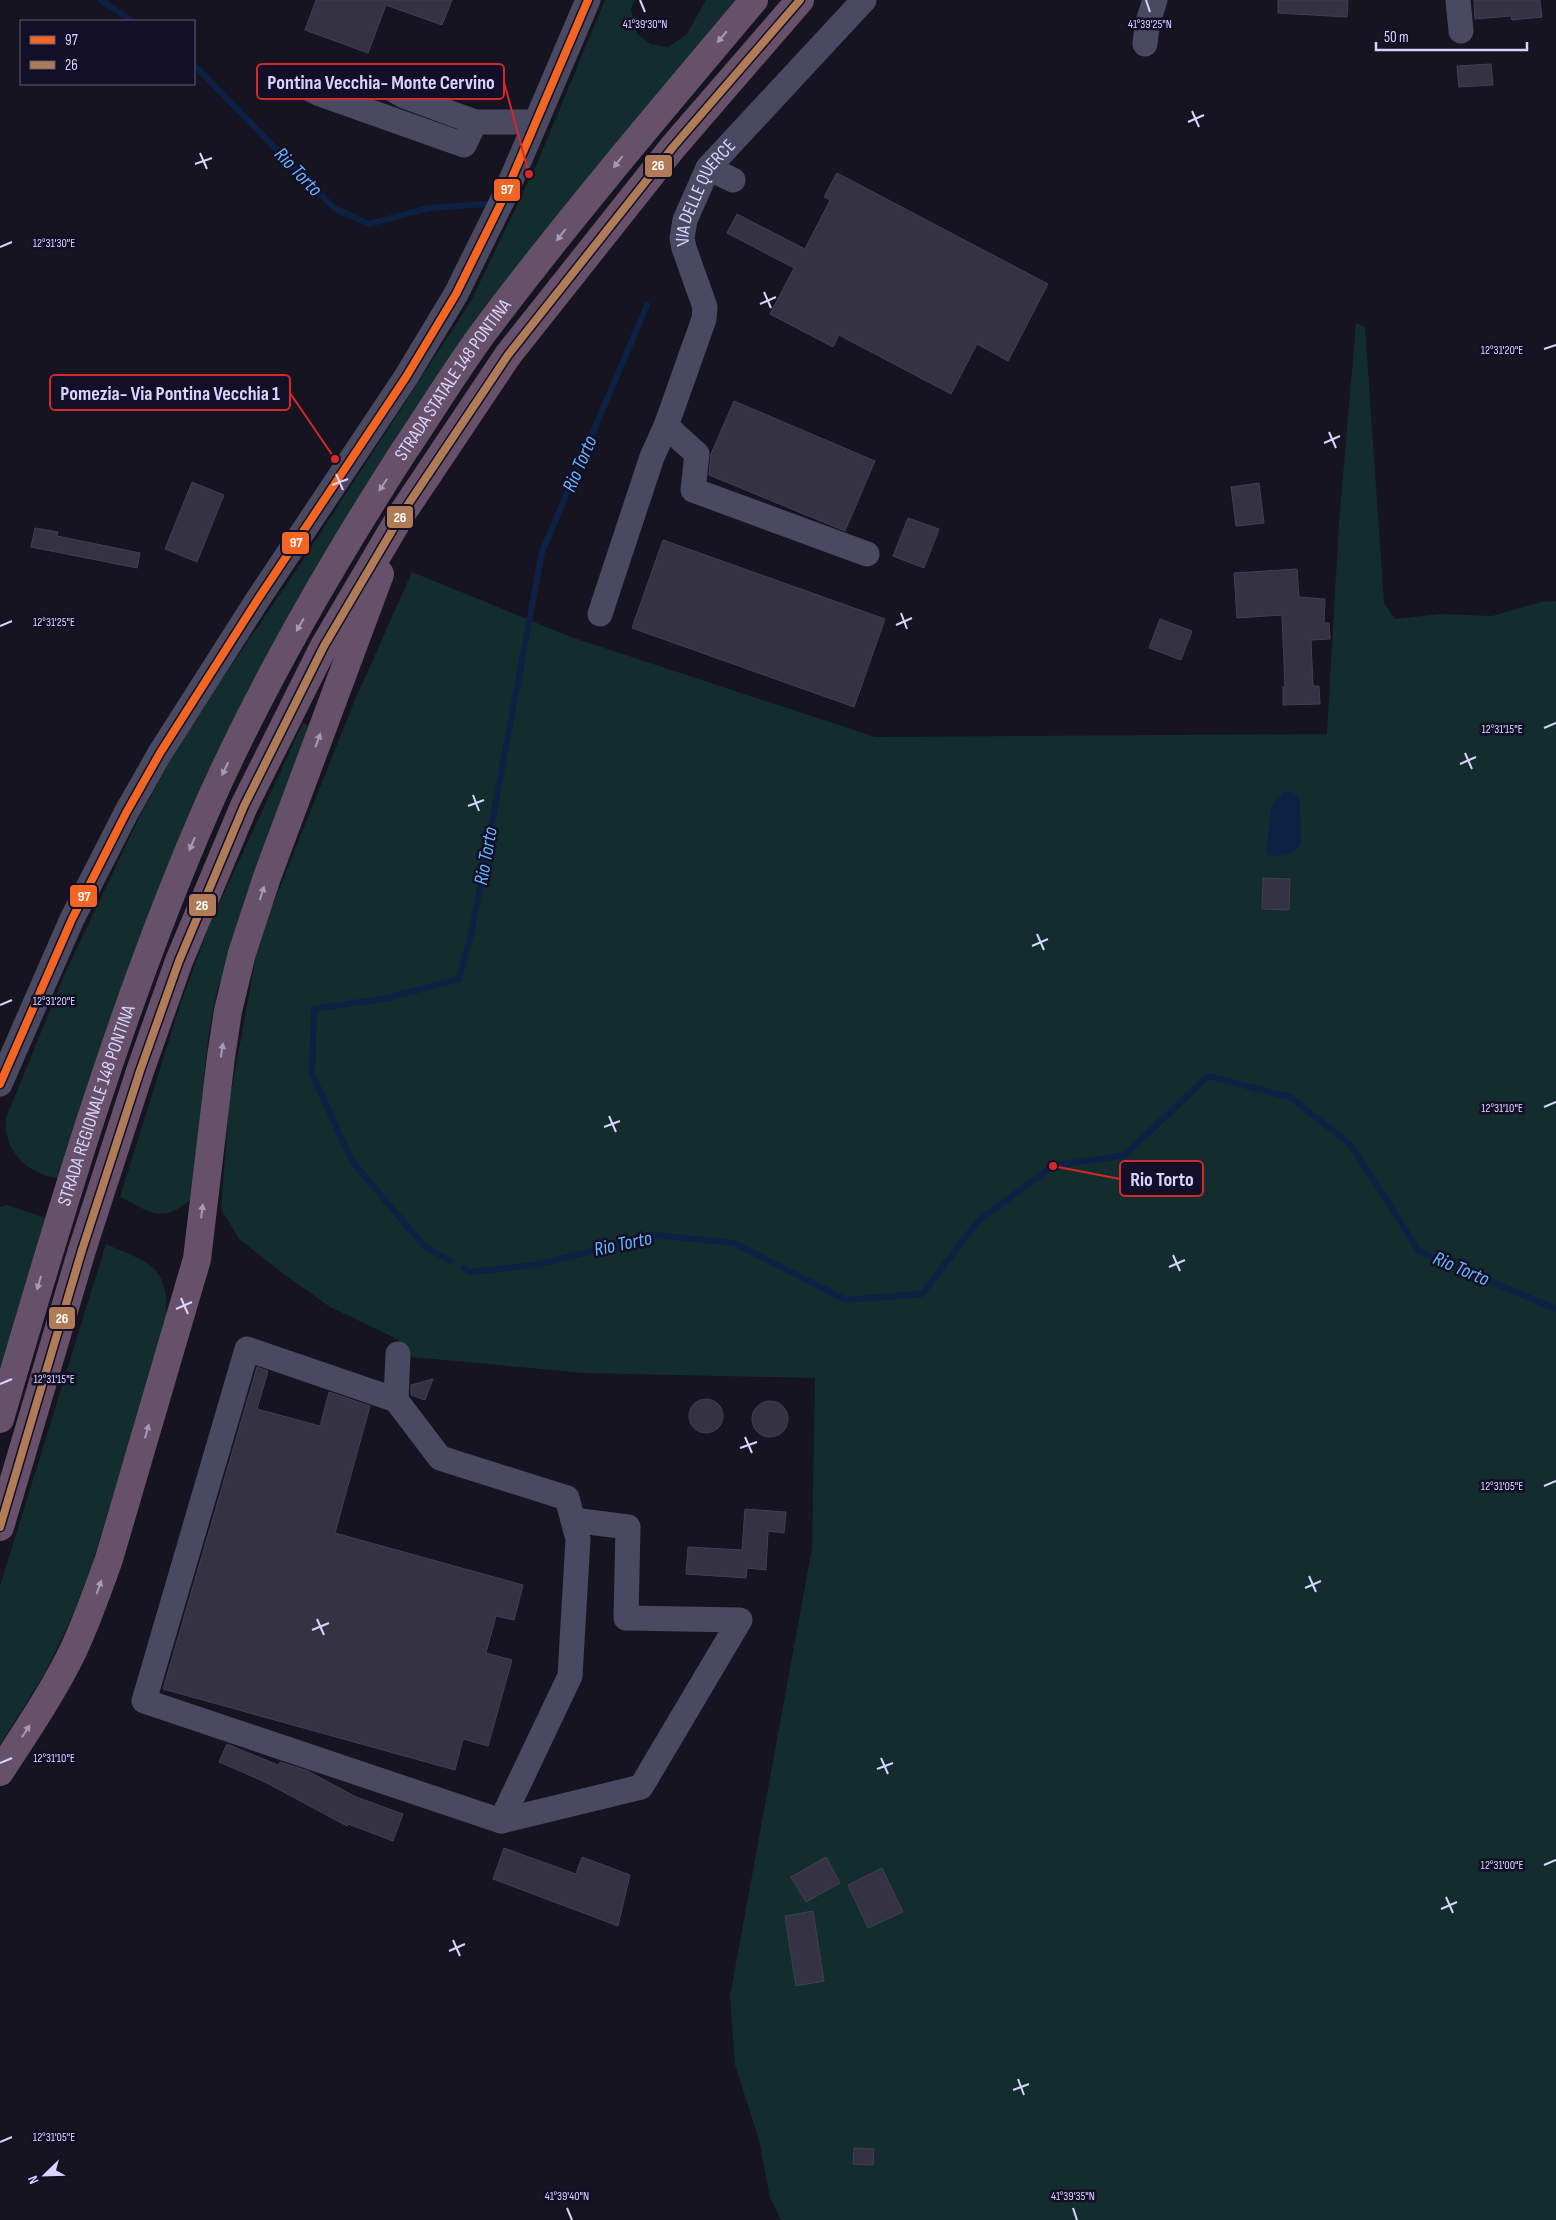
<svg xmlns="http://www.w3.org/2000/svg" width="1556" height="2220" font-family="'Sofia Sans Condensed',sans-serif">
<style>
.green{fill:#132c2d}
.water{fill:#0d2144}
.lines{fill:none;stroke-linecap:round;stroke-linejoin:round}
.stream{stroke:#0d2144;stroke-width:6}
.building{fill:#343243;stroke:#433f54}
.minor{stroke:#4a4962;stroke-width:25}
.highway{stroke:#67516a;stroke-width:28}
.bus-1-casing{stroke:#130f26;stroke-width:11}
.bus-2-casing{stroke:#130f26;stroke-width:11}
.bus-1{stroke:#f26522;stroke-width:8}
.bus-2{stroke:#b07c57;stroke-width:8}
.oneway{fill:#a699bc}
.ticks{fill:none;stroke:#d9d4ff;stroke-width:2}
.labels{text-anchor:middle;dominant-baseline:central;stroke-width:5;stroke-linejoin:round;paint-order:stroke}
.street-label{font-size:19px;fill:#d9d4ff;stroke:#130f26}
.water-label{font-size:20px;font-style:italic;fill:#62b6ff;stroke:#130f26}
.ticks-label{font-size:12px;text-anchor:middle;fill:#d9d4ff;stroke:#130f26;stroke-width:5;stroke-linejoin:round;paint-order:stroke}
.leader{fill:none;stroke:#d62828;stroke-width:2}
.callout-dot{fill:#d62828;stroke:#130f26;stroke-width:2}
.callout{fill:#130f26;stroke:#d62828;stroke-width:2}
.callout-label{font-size:20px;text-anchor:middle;font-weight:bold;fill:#d9d4ff}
.line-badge{stroke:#130f26;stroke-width:2}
.badge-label{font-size:14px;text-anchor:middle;font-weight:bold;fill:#fff}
</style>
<rect width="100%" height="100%" fill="#161421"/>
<g class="green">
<path d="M605,0H635L631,9L637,34L651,44L668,47L687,34L706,0H748L364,500L118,1013L58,1178C27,1174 3,1151 6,1118L65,973L139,818L184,735L297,569L471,301L538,161Z"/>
<path d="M1356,323L1365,327L1384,603L1395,619L1440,614L1492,616L1541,602L1556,601V2220H781L770,2198L759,2140L735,2065L730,1996L812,1548L815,1378L585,1373L412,1357L397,1339L330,1307L285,1275L239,1239L221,1209L229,1104L259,939L355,700L412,572L571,637L875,737L1327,734L1339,523Z"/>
<path d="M303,723L317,729L217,991L209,1032L191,1199C161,1225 151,1212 120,1197L180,1005L211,921Z"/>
<path d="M7,1205L49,1219L0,1381V1207Z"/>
<path d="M106,1244C150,1263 170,1266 166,1321L91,1568L73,1615L45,1673L0,1745V1586Z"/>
</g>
<path class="water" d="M1285,791L1293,792L1299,799L1300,806L1301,844C1293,856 1281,857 1268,855L1266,850L1272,805Z"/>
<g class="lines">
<g class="stream">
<path d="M101,0L132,21"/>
<path d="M194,65L334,208L369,224L429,208L487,204"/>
<path d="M450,1261L424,1246L352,1161L312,1074L314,1009L387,998L459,979L472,930L542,552L647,305"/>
<path d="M464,1268L470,1272L536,1265L655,1235L734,1243L846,1300L922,1294L978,1221L1053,1166L1125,1155L1208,1076L1290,1097L1351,1145L1419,1251L1556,1309"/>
</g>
</g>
<g class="building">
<path d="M316,0H452L442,25L386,5L368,53L305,30Z"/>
<path d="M1278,0H1348L1347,17L1278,13Z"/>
<path d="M1474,0H1540L1542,17L1512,20L1511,16L1475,19Z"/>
<path d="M1491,64L1493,85L1459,87L1457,66Z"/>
<path d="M837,173L1048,284L1008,361L977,344L951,394L839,335L833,347L770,314L794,268L727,233L737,214L805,249L830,200L824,197Z"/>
<path d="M734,401L875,461L845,531L709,475L711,454Z"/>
<path d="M192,482L224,495L197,562L165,549Z"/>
<path d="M1259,483L1264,523L1236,526L1231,487Z"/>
<path d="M908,518L939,529L924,568L893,556Z"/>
<path d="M35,528L58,532L57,536L140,553L137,568L31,547Z"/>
<path d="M663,540L885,619L854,707L632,628Z"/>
<path d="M1297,569L1299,597L1325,599L1324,623H1329L1330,639L1311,640L1313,686H1319L1320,704L1283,705V687H1285L1282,615L1237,618L1234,573Z"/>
<path d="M1160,619L1192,631L1181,660L1149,648Z"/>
<path d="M1263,878L1290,879L1289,910L1262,909Z"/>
<path d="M257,1367L268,1371L257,1409L320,1426L329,1392L370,1406L335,1533L523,1585L514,1620L496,1616L486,1653L512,1660L488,1746L463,1739L455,1770L163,1689Z"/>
<path d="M433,1379L425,1400L411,1395V1385Z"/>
<circle cx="706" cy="1416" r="17"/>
<circle cx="770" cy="1419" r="18"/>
<path d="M745,1509L786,1512L784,1533L768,1531L766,1570L747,1568L746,1578L686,1574L688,1547L742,1550Z"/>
<path d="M227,1744L278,1765L280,1762L308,1771L356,1797L403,1814L393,1841L348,1824L347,1826L263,1781L219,1762Z"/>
<path d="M504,1848L576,1874L582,1857L630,1875L618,1926L493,1879Z"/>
<path d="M826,1857L840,1883L806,1902L791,1877Z"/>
<path d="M882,1868L903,1912L868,1928L848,1885Z"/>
<path d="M813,1911L824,1981L796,1986L785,1916Z"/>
<path d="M854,2148L874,2149L873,2165L853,2164Z"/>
</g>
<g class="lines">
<g class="minor">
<path d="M1458,0L1461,31"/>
<path d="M1145,44L1147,25L1155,0"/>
<path d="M283,76L320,94L464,145L475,122"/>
<path d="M383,84L404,96L475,122H534"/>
<path d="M708,168L733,180"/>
<path d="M666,426L697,454L693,490L867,554"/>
<path id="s1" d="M600,614L652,457L666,426L704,319L705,307L684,248L682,238L685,220L708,168L864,0"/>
<path d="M0,1084L72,919L126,813L160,753L258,599L406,377L456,294L503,199L588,0"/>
<path d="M396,1400L247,1349L144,1701L501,1821L570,1676L578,1539L567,1498L440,1458L396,1400L398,1354"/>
<path d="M501,1821L641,1787L740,1620L626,1618L628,1527L573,1520"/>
</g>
<g class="highway">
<path id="s2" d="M0,1419C61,1210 122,1001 210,801C264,680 332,563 404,451C431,411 457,368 486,329C571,216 663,108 754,0"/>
<path d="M0,1527L82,1250L140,1071L179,961L244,806L324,646L403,512L508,355L673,147L800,0"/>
<path d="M0,1772C25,1733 52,1694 73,1651C87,1621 98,1590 109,1559L197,1259L221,1057L228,1011L242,953L267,877L380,574"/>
</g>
<g class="bus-1-casing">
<path id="bus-1" d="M0,1084L72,919L126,813L160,753L258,599L406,377L456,294L503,199L588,0"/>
</g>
<g class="bus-2-casing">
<path id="bus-2" d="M0,1527L82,1250L140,1071L179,961L244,806L324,646L403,512L508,355L673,147L800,0"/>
</g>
<use href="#bus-1" class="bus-1"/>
<use href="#bus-2" class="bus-2"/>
</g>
<defs><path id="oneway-solid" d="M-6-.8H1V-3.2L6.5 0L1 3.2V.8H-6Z" transform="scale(1.25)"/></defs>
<g class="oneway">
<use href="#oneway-solid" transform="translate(722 37) rotate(130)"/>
<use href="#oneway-solid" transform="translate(618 162) rotate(128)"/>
<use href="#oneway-solid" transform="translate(561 235) rotate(128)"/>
<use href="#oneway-solid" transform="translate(383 485) rotate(123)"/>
<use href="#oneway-solid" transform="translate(300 625) rotate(120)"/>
<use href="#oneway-solid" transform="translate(318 740) rotate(-70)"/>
<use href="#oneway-solid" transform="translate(225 769) rotate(115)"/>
<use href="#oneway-solid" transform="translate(192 844) rotate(113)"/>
<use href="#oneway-solid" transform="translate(262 893) rotate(-72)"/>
<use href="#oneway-solid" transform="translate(222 1050) rotate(-81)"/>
<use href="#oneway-solid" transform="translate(202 1211) rotate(-83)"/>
<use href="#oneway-solid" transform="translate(39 1283) rotate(106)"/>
<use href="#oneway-solid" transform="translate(147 1431) rotate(-74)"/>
<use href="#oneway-solid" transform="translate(99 1587) rotate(-71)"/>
<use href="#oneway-solid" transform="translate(26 1731) rotate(-57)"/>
</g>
<path class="ticks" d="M640,0L645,12M1146,0L1150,12M1192,111L1199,127M1188,122L1204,115M200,153L207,169M195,164L212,158M0,247L12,242M764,292L771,308M760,304L776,297M1544,349L1556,345M1329,432L1336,448M1324,443L1340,436M336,474L343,490M332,485L348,479M901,613L907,629M896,625L912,618M0,626L12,621M1544,728L1556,723M1465,753L1472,769M1460,764L1476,757M473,795L479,811M468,806L484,800M1037,934L1044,950M1032,946L1048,939M0,1005L12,1000M1544,1107L1556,1102M609,1116L616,1132M604,1127L620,1121M1173,1255L1180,1271M1169,1267L1185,1260M181,1298L188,1314M176,1309L192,1302M0,1384L12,1379M745,1437L752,1453M740,1448L757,1442M1544,1486L1556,1481M1309,1576L1316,1592M1305,1588L1321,1581M317,1619L324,1635M312,1630L329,1623M881,1758L888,1774M0,1763L12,1758M877,1769L893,1763M1544,1865L1556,1860M1446,1897L1453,1913M1441,1909L1457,1902M453,1940L460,1956M449,1951L465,1944M1018,2079L1024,2095M1013,2090L1029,2084M0,2142L12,2137M567,2208L572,2220M1073,2208L1077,2220"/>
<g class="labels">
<g class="street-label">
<text stroke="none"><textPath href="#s1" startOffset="449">VIA DELLE QUERCE</textPath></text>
<text stroke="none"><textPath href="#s2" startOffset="1140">STRADA STATALE 148 PONTINA</textPath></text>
<text stroke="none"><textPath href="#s2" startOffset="328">STRADA REGIONALE 148 PONTINA</textPath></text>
</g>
<g class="water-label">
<text transform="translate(298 172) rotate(46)">Rio Torto</text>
<text transform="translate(580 464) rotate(-67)">Rio Torto</text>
<text transform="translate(486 856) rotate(-80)">Rio Torto</text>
<text transform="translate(623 1244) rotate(-12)">Rio Torto</text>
<text transform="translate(1461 1269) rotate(23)">Rio Torto</text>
</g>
</g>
<g class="ticks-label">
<text x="645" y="28">41°39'30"N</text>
<text x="1150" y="28">41°39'25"N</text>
<text x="54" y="247">12°31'30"E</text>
<text x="1502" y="354">12°31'20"E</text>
<text x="54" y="626">12°31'25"E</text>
<text x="1502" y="733">12°31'15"E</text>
<text x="54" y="1005">12°31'20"E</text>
<text x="1502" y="1112">12°31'10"E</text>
<text x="54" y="1383">12°31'15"E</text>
<text x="1502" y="1490">12°31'05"E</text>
<text x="54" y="1762">12°31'10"E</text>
<text x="1502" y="1869">12°31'00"E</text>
<text x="54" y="2141">12°31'05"E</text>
<text x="567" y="2200">41°39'40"N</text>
<text x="1073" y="2200">41°39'35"N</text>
</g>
<path class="leader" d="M529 174L504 82M335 459L290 393M1053 1166L1120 1179"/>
<g class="callout-dot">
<circle cx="529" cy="174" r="5"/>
<circle cx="335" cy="459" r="5"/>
<circle cx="1053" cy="1166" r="5"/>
</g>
<g class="callout">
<rect x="257" y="64" width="247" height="35" rx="5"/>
<rect x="50" y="375" width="240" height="35" rx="5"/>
<rect x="1120" y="1161" width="83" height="35" rx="5"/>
</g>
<g class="callout-label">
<text x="381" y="89">Pontina Vecchia- Monte Cervino</text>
<text x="170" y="400">Pomezia- Via Pontina Vecchia 1</text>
<text x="1162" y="1186">Rio Torto</text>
</g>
<g class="line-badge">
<rect x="644" y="154" width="29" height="24" rx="5" fill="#b07c57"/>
<rect x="493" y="178" width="28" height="24" rx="5" fill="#f26522"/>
<rect x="386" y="505" width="28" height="24" rx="5" fill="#b07c57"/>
<rect x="281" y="531" width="29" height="24" rx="5" fill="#f26522"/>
<rect x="69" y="884" width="29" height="24" rx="5" fill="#f26522"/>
<rect x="188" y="893" width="29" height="24" rx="5" fill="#b07c57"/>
<rect x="48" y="1306" width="28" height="24" rx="5" fill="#b07c57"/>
</g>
<g class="badge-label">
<text x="658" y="170">26</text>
<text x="507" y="194">97</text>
<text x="400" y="522">26</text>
<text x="296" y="547">97</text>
<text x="84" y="901">97</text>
<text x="202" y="910">26</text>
<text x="62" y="1323">26</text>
</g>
<rect x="20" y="20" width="175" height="65" fill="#130f26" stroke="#625e7d"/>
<rect x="30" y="36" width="25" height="8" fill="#f26522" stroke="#625e7d"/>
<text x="65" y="45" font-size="15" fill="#d9d4ff">97</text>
<rect x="30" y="61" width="25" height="8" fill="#b07c57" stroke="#625e7d"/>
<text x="65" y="70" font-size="15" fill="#d9d4ff">26</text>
<g transform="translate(45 2175) rotate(247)" stroke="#130f26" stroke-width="4" paint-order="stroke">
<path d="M0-4L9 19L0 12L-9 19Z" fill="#d9d4ff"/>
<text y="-8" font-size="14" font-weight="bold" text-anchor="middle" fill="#d9d4ff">N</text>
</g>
<path d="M1376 42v8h151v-8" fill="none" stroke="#d9d4ff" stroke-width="2.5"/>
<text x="1384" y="42" font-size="15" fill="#d9d4ff" stroke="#130f26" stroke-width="4" paint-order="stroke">50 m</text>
</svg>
